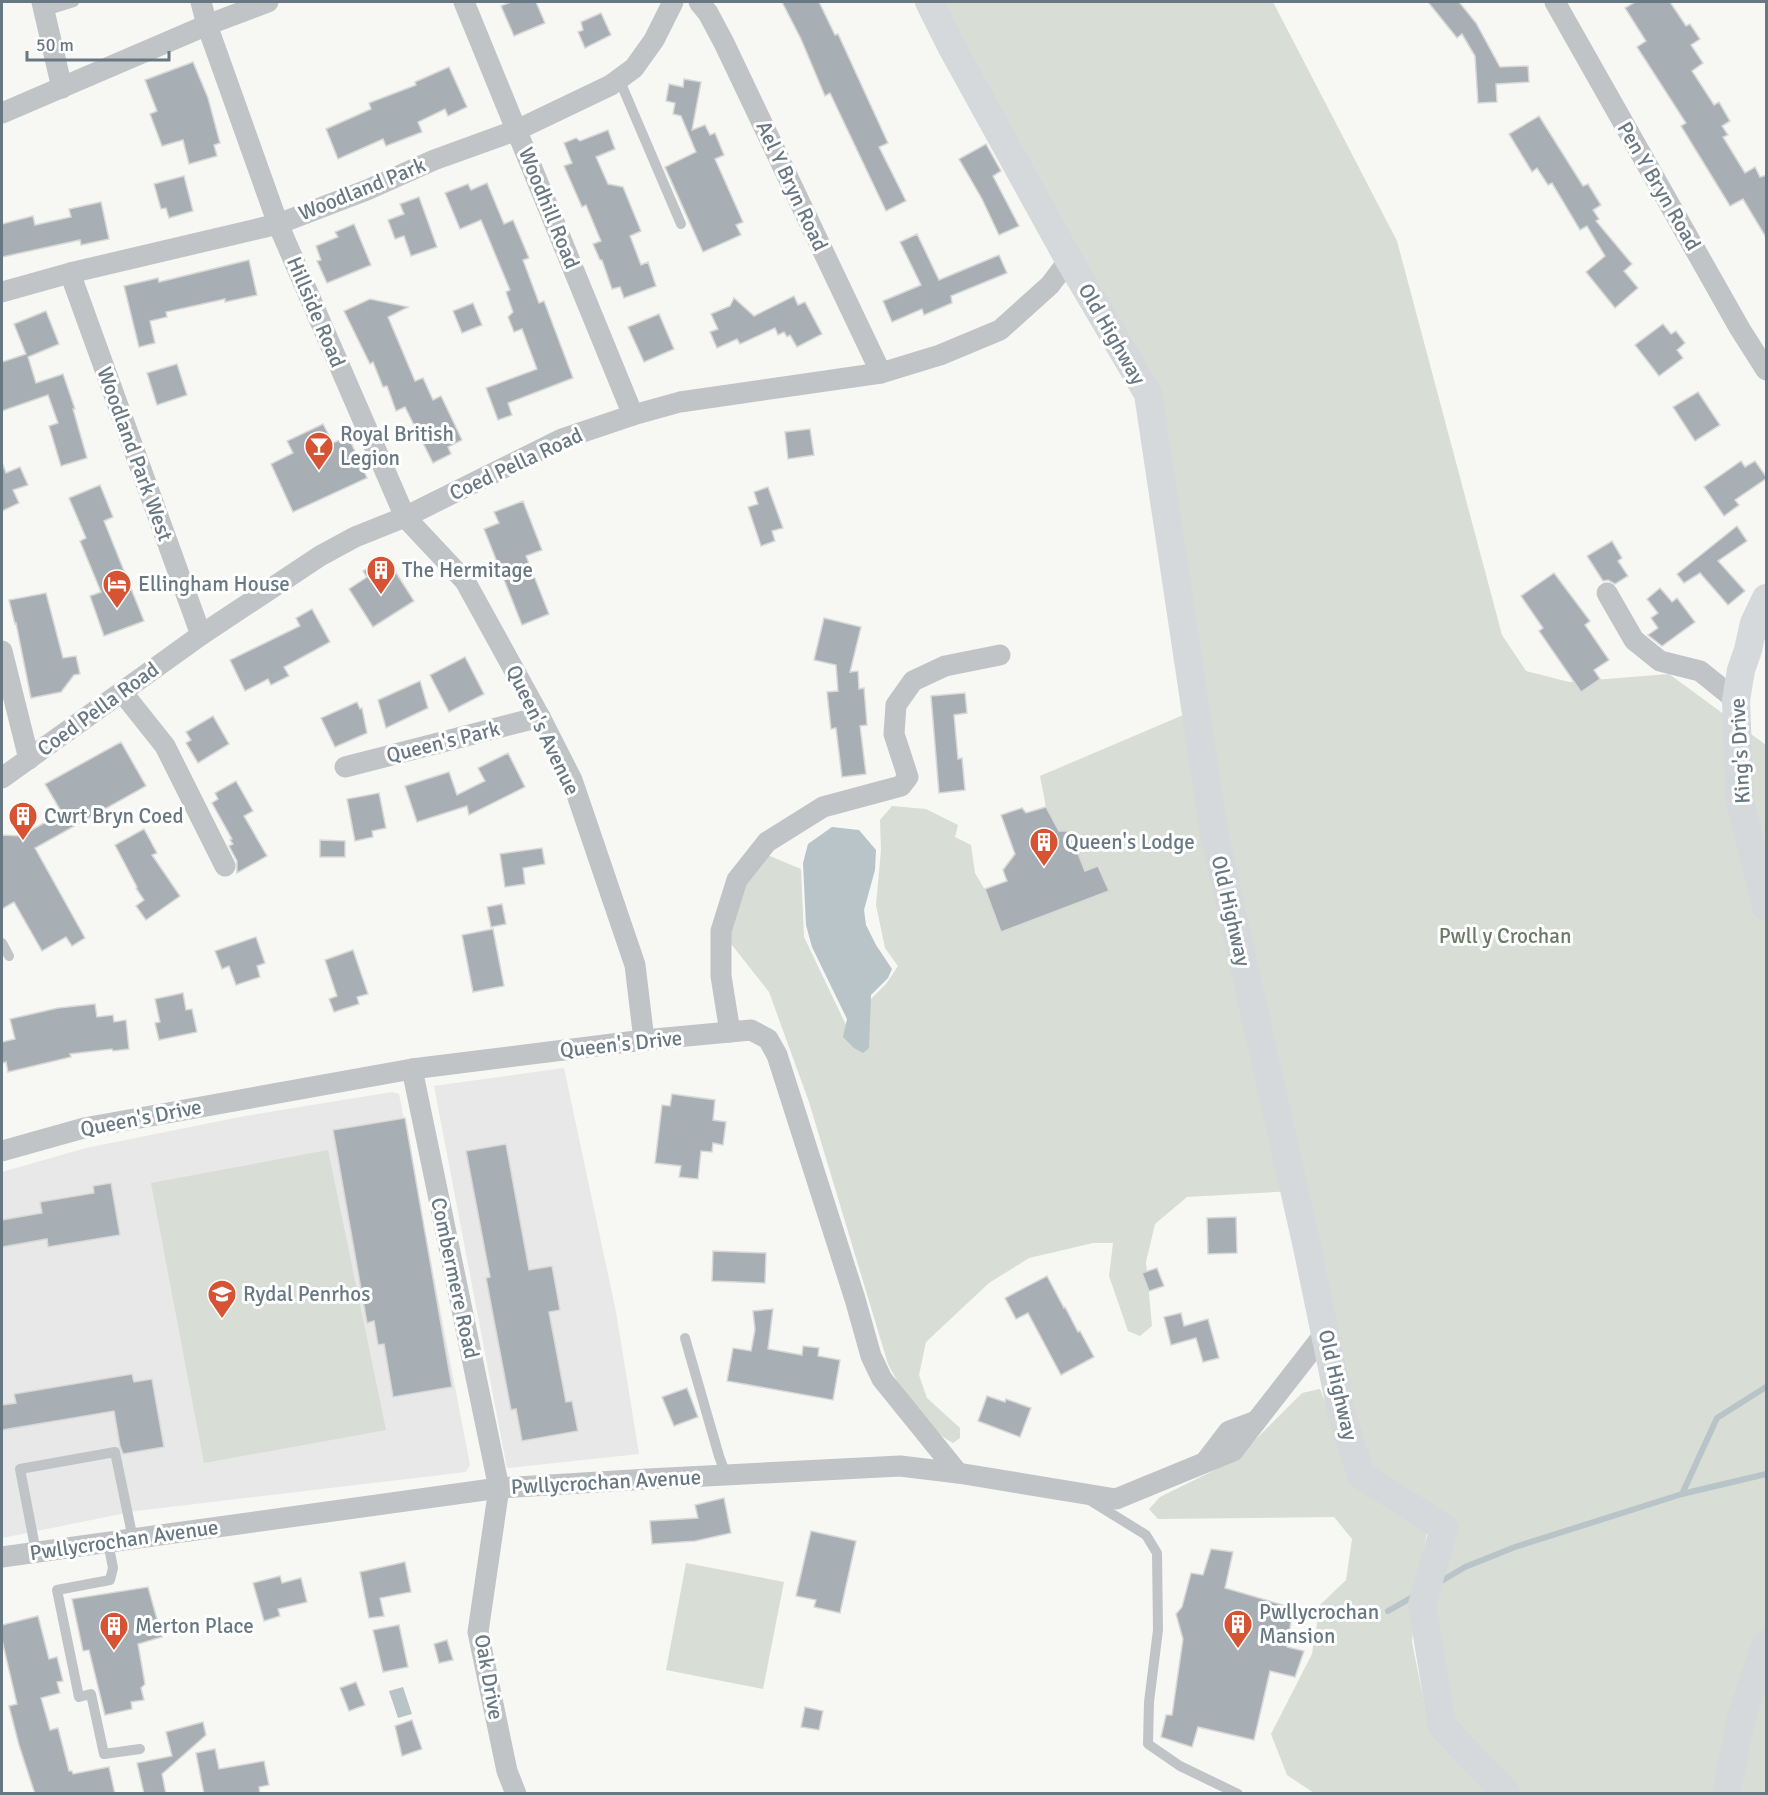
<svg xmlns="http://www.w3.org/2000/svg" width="1768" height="1795" font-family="Signika,sans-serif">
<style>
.built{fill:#e7e8e7}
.green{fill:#d8ddd5}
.water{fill:#b9c4c8}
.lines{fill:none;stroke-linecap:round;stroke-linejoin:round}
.stream{stroke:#b9c4c8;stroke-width:6}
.building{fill:#a8afb4;stroke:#d8d8d6;stroke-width:1.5}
.lane{stroke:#c0c4c7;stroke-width:10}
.street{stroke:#c0c4c7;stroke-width:21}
.secondary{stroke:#d5d9dc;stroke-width:28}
.labels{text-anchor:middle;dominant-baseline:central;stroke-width:6;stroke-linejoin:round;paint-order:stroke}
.street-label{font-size:21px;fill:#687883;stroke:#fff}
.poi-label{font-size:21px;fill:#687883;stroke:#fff;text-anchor:start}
.park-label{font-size:21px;fill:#6b7a66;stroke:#fff}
</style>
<rect width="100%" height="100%" fill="#f7f7f4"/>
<g class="built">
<path d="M564,1068L616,1312L639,1454L507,1468L434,1086Z"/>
<path d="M392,1092L399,1094L470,1465L466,1472L136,1511L2,1538V1172L86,1148L245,1116Z"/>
</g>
<g class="green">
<path d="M929,2H1273L1397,241L1502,635L1526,671L1569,682L1669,674L1766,745V1793H1507L1442,1726L1422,1605L1444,1528L1361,1475L1294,1191L1187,1197L1155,1224L1146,1262L1152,1326L1140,1336L1128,1331L1109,1276L1113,1243H1093L1029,1258L989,1283L926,1342L919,1375L927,1398L960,1428V1438L953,1443C923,1426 903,1393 888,1364L809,1102L769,992L721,931L760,852L801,869L804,937L856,1046L867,1003L886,984L898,966L885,948L876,905L881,850L880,820L892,806L926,809L958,825L955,837L971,845L975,873L988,895L1001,932L1108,891L1099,866L1085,871L1069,831H1059L1046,807L1040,776L1195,710L1148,394Z"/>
<path d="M328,1150L386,1430L204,1463L151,1183Z"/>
<path d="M1320,1389L1355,1481L1427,1533L1418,1580L1412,1642L1430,1732L1489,1793H1314L1287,1775L1271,1734L1312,1654L1320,1605L1346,1580L1352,1539L1334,1517L1158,1519L1149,1509L1160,1497L1235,1460L1302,1393Z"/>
<path d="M686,1563L784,1582L763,1689L666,1670Z"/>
</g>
<g class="water">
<path d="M832,827L859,830L876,850L875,870L864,910L866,925L876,945L892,969L888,978L871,995L869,1048L863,1053L854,1048L843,1037L847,1019L812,947L806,925L803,863L808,844Z"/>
<path d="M403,1687L412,1714L398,1718L389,1691Z"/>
</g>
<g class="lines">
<g class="stream">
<path d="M1682,1494L1717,1418L1766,1387"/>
<path d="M1438,1583L1465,1567L1515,1547L1682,1494L1766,1474"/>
<path d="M1388,1611L1416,1595"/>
</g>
</g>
<g class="building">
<path d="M511,2H536L545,23L514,36L501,6Z"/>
<path d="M782,2H819L835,35L838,34L888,143L879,147L906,201L886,211L830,93L825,96L801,39Z"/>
<path d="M1428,2H1459L1476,23L1500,67L1528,66L1529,82L1496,84L1497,102L1478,103L1475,56L1462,34L1457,38Z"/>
<path d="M1635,2H1670L1686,26L1690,24L1700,39L1691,45L1703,63L1692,71L1714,105L1719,102L1730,121L1722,126L1728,135L1723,137L1745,173L1755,167L1760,177L1767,175V239L1743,199L1730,206L1681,126L1686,123L1637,47L1646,41L1625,8Z"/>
<path d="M601,13L611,35L585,48L578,32L583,30L581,22Z"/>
<path d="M193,62L208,98L220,143L214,145L217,156L189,164L183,140L162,146L150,114L157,111L145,80Z"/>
<path d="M449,67L467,107L448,116L445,109L418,122L422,132L386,146L383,139L338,159L326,129L371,109L369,103L416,85L415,82Z"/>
<path d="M684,79L701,82L692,130L705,125L710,135L715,133L724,155L715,159L743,222L736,225L741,235L703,252L665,167L696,152L681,116L673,114L675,103L666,101L669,84L683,87Z"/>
<path d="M1539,116L1583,186L1588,184L1601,205L1593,210L1599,219L1596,221L1632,264L1624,271L1638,288L1615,308L1586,272L1605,256L1587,226L1580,230L1552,183L1548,185L1537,168L1532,172L1509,134Z"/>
<path d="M608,130L615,149L596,157L608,184L623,187L641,231L630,236L641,265L648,262L656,286L624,298L620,287L612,289L602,260H600L593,244L601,241L598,234L586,205L582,207L564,166L572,163L564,143L576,138L580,141Z"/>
<path d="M986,144L1001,171L993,176L1019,226L999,235L982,199L959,159Z"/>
<path d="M184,176L193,211L169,218L166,208L161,209L154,184Z"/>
<path d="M487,183L504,224L513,220L529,258L523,260L539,303L544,301L573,378L508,403L512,415L498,420L486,388L537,369L522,329L514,332L508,317L513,312L506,292L510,290L481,220L460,229L445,193L468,184L471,190Z"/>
<path d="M419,197L437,247L411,256L404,236L395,239L388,220L404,214L400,204Z"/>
<path d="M101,202L109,239L81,245L80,240L2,257V224L33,216L35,225L71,217L69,209Z"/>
<path d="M354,224L371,265L327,283L317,261L321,260L316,246L338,237L335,232Z"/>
<path d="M917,234L939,280L999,255L1007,273L951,296L952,303L924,315L922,309L892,322L883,301L921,285L900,242Z"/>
<path d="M249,260L257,295L225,302V299L166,312L167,317L150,321L155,343L139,347L124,286L158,278L159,282Z"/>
<path d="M794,296L798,305L805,302L822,334L797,347L790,335L787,337L784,332L778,335L775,328L740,344L737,339L717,348L710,332L718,329L711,314L730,306L734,298L754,316Z"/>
<path d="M370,299L408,307L388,317L415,381L423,378L433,400L441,396L462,440L448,447L451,454L433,463L405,407L396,411L387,386L383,387L373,362L370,364L344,311Z"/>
<path d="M473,303L482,325L462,333L453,311Z"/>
<path d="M46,311L59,344L28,357L36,383L63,374L75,409H73L87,458L61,466L49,426L58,423L48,395L2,411V362L26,354L14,324Z"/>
<path d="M659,314L674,349L644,362L628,327Z"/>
<path d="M1663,324L1671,334L1676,331L1685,343L1677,350L1683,358L1659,376L1635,345Z"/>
<path d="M177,364L187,395L157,405L147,373Z"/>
<path d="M1698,392L1720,425L1695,441L1673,407Z"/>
<path d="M323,424L333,443L348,436L367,478L293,512L271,464L293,453L287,441Z"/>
<path d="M810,429L814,455L788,459L785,432Z"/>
<path d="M1741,461L1745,467L1755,461L1767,478L1735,500L1739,505L1724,516L1704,487Z"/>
<path d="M2,462L6,473L20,467L28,485L13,490L19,503L2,511Z"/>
<path d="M100,485L113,517L104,521L144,621L104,636L90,596L101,592L80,541L86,538L69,498Z"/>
<path d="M768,487L783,528L772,531L775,541L761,546L748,507L758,504L754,492Z"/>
<path d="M523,501L542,550L526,556L549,614L522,625L484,529L499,523L494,512Z"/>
<path d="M1737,526L1747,541L1718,561L1745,591L1728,605L1700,573L1684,583L1677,574Z"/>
<path d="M1612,541L1622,558L1618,561L1628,576L1615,584L1608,580L1603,581L1587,556Z"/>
<path d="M386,557L414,601L373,627L349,589L367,577L363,571Z"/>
<path d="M1554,573L1590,621L1585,625L1609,660L1594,670L1600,679L1581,692L1539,631L1543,628L1521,596Z"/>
<path d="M1660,588L1672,602L1677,598L1695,622L1662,646L1648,635L1658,628L1651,618L1658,613L1647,599Z"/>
<path d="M46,593L63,658L76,656L80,674L74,675L61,692L31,698L16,623L15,624L9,600Z"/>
<path d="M312,609L330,642L284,667L289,676L271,685L268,679L245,691L230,660L300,626L296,618Z"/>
<path d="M824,618L861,627L850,672L858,671L859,689L864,688L867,725L860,726L866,774L842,777L836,728L831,729L827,692L838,691L836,665L814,660Z"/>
<path d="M465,657L484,694L449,712L430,675Z"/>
<path d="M420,681L428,708L386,728L378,700Z"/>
<path d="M965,693L967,713L954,715L958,759L962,758L965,790L939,793L931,696Z"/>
<path d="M357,702L360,709L362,708L367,733L335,747L321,718Z"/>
<path d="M213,716L229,744L198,763L186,743L191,740L186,732Z"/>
<path d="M121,742L146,786L35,848L85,938L72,946L66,937L42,951L14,902L2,909V835L21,836L62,813L45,784Z"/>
<path d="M508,753L525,787L469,815L467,806L417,822L405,786L449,772L457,795L485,781L478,768Z"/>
<path d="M236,781L253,811L244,816L267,856L237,873V861L229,846L233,844L230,840L232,839L212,803L218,799L215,793Z"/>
<path d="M379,793L386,828L372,831L373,837L355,841L347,799Z"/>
<path d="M1046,807L1059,831H1069L1085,871L1098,866L1109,891L1001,932L985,889L1007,881L1003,870L1015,854L1001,815L1022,808L1026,813Z"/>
<path d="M144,829L157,853L152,855L180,896L146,920L136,906L144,900L136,888L137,887L115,845Z"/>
<path d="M320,840L345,841V857H320Z"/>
<path d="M542,848L545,864L523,868L525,884L505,887L500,854Z"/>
<path d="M502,904L506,924L491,927L487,907Z"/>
<path d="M493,929L504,986L473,992L462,935Z"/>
<path d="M256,937L265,963L257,966L260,977L236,985L229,966L222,969L215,951Z"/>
<path d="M353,950L368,994L357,997L359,1004L334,1012L329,999L337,996L325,960Z"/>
<path d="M183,993L186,1010L192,1009L197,1032L159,1040L155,1023L160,1022L155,999Z"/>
<path d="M95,1004L97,1017L113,1015L114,1022L126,1020L129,1049L113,1051L112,1049L70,1054L71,1057L8,1072L6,1062L2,1063V1042L15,1039L10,1019L58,1008Z"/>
<path d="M672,1094L715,1100L713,1120L726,1122L723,1145L713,1143L712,1152L701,1151L698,1179L679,1177L681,1166L655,1163L662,1105L670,1106Z"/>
<path d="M405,1118L452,1387L393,1397L384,1344L378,1345L374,1321L367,1323L333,1130Z"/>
<path d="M506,1144L529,1270L552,1266L560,1310L549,1312L566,1402L572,1401L578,1431L522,1441L516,1409L511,1410L486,1278L490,1277L466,1151Z"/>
<path d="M111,1183L120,1235L48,1247L47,1239L2,1247V1220L42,1213L40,1202L94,1193L93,1186Z"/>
<path d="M1236,1217L1237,1253L1208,1254L1207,1218Z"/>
<path d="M713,1251L766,1253L765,1283L712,1281Z"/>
<path d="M1157,1268L1164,1286L1149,1291L1142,1273Z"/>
<path d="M1047,1276L1064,1308L1065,1307L1078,1332L1080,1331L1094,1357L1061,1375L1028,1313L1016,1319L1005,1298Z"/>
<path d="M773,1309L768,1349L802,1355L803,1346L819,1348L818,1356L840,1360L833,1400L727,1381L733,1348L751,1351L755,1330L753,1311Z"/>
<path d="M1181,1313L1184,1326L1208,1319L1219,1358L1203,1362L1196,1338L1171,1345L1164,1317Z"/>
<path d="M132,1374L134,1382L152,1379L164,1447L123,1454L120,1446L114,1411L2,1430V1405L16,1403L14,1394Z"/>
<path d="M687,1388L698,1417L674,1426L662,1397Z"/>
<path d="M987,1396L1005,1402L1006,1399L1031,1408L1020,1437L978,1421Z"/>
<path d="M724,1498L731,1533L695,1541L652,1544L650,1521L698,1518L695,1505Z"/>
<path d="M811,1531L856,1541L840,1613L814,1607L816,1600L796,1596Z"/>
<path d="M1211,1549L1233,1552L1225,1588L1293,1608L1287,1647L1304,1651L1295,1677L1270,1671L1254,1740L1198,1727L1192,1747L1161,1737L1166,1715H1172L1183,1639L1176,1614L1182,1607L1191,1573L1203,1575Z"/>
<path d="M405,1562L411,1592L380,1598L384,1616L369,1618L360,1572Z"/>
<path d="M280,1576L282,1583L301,1578L307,1602L278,1609L280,1616L264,1621L253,1583Z"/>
<path d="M148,1587L162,1637L138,1644L145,1684L141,1688L144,1700L131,1702L132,1709L105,1715L89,1650L83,1651L72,1599Z"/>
<path d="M38,1616L49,1659L57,1657L63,1681L57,1682L60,1693L41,1698L50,1730L58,1728L69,1771H72L73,1774L109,1767L115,1794H35L19,1745L9,1706L17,1704L2,1640V1625Z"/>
<path d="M399,1625L408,1667L383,1672L373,1630Z"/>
<path d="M447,1640L453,1660L439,1663L434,1644Z"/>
<path d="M356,1682L365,1705L349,1711L340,1688Z"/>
<path d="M805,1707L823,1711L819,1730L801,1727Z"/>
<path d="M412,1720L422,1749L402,1756L395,1726Z"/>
<path d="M203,1722L206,1735L162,1774L166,1794H144L137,1763L172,1756L166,1732Z"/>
<path d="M215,1749L219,1769L264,1761L269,1785L259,1787L260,1794H204L196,1753Z"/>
</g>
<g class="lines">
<g class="lane">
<path d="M45,11L74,2"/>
<path d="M619,79L681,224"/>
<path d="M2,943L9,956"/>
<path d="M685,1338L719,1456L726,1475"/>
<path d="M1091,1501L1146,1535L1157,1553L1158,1630L1149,1702L1148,1744L1180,1766L1238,1794"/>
<path d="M108,1542L113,1568L110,1580L57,1590L79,1697L91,1694L104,1754L140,1749"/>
<path d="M36,1552L20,1469L115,1452L133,1539"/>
</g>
<g class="street">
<path d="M42,2L62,88"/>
<path d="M201,2L207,25L278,224L405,517L465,581L540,717L572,780L635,965L644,1040"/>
<path d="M464,2L633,415"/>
<path d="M699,2L708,13L724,43L881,373"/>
<path d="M1555,2L1740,329L1766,370"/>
<path d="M2,113L207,25L268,2"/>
<path d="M70,273L201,635"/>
<path d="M2,292L70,273L278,224L367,190L434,160L517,130L611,85L634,68L654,40L673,2"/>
<path d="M1607,593L1634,640L1660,661L1700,671L1736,700"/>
<path d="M2,651L29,759"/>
<path d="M122,692L165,746L225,866"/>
<path d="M345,767L540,717"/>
<path d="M2,778L201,635L320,556L355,537L405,517L562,439L633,415L680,402L881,373L940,355L1000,330L1050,285L1069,260"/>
<path d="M730,1032L721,976V931L737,880L767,842L823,807L901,786L908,777L894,734L896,705L913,681L945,666L1000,655"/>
<path d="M412,1069L499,1488L478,1632L507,1771L516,1794"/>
<path d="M2,1151L84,1128L412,1069L644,1040L751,1030L768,1039L777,1055L855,1299L871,1356L882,1379L958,1473"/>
<path d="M1206,1461L1229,1431L1256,1421"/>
<path d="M2,1557L499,1488L648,1479L900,1466L958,1473L1116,1499L1233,1451L1325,1333"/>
</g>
<g class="secondary">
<path d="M929,2L951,46L1069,260L1148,394L1214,833L1307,1247L1342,1416L1361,1475L1444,1528L1422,1605L1442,1726L1507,1794"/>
<path d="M1766,598L1754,623L1748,650L1741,670L1736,700L1740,801L1766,906"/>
<path d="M1726,1794L1741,1719L1766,1644"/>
</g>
</g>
<defs>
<g id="bar-pin" transform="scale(1.5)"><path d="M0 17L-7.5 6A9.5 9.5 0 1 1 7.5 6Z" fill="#d65434" stroke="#fff"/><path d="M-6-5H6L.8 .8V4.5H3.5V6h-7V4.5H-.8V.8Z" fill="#fff"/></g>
<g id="building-pin" transform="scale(1.5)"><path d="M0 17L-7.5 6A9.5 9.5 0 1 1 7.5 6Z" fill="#d65434" stroke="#fff"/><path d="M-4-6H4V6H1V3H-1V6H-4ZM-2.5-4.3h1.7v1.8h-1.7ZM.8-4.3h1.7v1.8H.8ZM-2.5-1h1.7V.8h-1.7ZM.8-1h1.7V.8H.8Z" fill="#fff"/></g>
<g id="hotel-pin" transform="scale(1.5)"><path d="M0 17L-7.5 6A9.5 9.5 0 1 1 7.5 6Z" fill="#d65434" stroke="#fff"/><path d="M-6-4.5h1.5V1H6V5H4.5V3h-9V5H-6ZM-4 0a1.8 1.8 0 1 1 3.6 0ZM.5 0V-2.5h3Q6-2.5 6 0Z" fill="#fff"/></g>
<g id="school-pin" transform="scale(1.5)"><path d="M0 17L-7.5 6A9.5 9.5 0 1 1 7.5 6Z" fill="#d65434" stroke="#fff"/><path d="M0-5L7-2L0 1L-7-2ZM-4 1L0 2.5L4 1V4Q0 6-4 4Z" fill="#fff"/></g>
</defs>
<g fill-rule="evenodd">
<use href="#bar-pin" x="319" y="446"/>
<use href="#building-pin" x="381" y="570"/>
<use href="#hotel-pin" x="117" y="584"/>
<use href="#building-pin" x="23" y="816"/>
<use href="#building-pin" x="1044" y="842"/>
<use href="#school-pin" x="222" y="1294"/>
<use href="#building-pin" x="1238" y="1624"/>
<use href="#building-pin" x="114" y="1626"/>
</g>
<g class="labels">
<g class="street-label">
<text transform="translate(792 186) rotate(65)">Ael Y Bryn Road</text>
<text transform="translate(1659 186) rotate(60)">Pen Y Bryn Road</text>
<text transform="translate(362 189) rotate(-22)">Woodland Park</text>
<text transform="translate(549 208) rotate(68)">Woodhill Road</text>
<text transform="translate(316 312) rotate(67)">Hillside Road</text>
<text transform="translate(1112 334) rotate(60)">Old Highway</text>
<text transform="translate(135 454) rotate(70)">Woodland Park West</text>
<text transform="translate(516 464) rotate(-25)">Coed Pella Road</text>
<text transform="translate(98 709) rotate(-36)">Coed Pella Road</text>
<text transform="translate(543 730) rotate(64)">Queen's Avenue</text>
<text transform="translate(443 742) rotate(-14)">Queen's Park</text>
<text transform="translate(1740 751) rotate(-93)">King's Drive</text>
<text transform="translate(1231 911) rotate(77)">Old Highway</text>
<text transform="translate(621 1044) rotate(-6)">Queen's Drive</text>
<text transform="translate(141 1118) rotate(-11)">Queen's Drive</text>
<text transform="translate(455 1278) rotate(78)">Combermere Road</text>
<text transform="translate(1338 1385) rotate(77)">Old Highway</text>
<text transform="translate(606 1482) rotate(-3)">Pwllycrochan Avenue</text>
<text transform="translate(124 1540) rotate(-8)">Pwllycrochan Avenue</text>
<text transform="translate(489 1677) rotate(80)">Oak Drive</text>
</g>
<g class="poi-label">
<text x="340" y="434">Royal British<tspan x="340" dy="24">Legion</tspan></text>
<text x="402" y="570">The Hermitage</text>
<text x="138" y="584">Ellingham House</text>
<text x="44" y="816">Cwrt Bryn Coed</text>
<text x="1065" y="842">Queen's Lodge</text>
<text x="243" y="1294">Rydal Penrhos</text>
<text x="1259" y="1612">Pwllycrochan<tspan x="1259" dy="24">Mansion</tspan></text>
<text x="135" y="1626">Merton Place</text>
</g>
<g class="park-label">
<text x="1505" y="936">Pwll y Crochan</text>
</g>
</g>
<rect width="1768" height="1795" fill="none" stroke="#687883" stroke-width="6"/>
<path d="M27 51v9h142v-9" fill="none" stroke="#687883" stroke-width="3"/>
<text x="36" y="51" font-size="18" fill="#687883" stroke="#ffffff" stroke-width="4.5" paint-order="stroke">50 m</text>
</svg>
